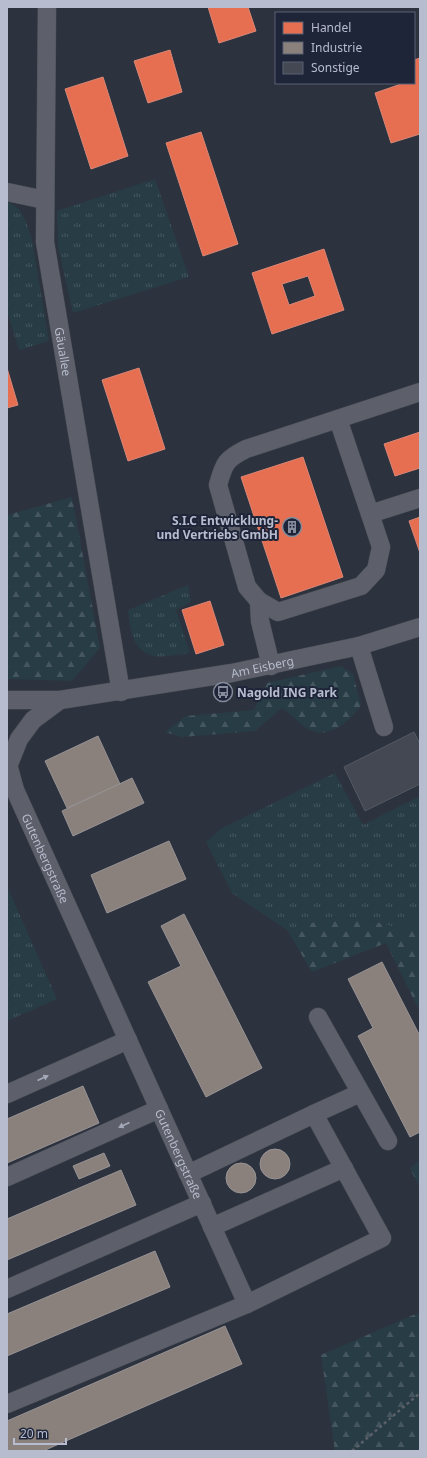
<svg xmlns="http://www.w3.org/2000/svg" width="427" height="1458" font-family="'Noto Sans',sans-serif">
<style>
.grass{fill:url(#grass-tufts)}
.forest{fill:url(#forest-firs)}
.shops{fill:#e76f51;stroke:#d98676;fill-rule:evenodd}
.industry{fill:#8a817c;stroke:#989395}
.building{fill:#444853;stroke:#545964}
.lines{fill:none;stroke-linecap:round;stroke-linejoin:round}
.minor-casing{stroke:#494d56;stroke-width:19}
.path{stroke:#5a5f68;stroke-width:2.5;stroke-dasharray:3 3;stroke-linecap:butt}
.minor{stroke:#5d606a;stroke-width:18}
.oneway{fill:#a5aaba}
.labels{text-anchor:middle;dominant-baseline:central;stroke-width:4;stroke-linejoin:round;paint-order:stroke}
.street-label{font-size:12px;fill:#b7bcce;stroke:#1e2539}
.poi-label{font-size:12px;font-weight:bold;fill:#b7bcce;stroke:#1e2539;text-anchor:end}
</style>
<defs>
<pattern id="grass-tufts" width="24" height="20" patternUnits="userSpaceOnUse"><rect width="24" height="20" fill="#283c45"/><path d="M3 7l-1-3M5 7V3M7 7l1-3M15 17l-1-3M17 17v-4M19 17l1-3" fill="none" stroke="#45565f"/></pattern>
<pattern id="forest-firs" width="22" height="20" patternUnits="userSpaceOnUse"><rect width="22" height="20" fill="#283c45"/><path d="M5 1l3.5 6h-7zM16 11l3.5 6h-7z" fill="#45565f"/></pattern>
</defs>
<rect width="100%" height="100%" fill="#2c323e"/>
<g class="grass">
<path d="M155,179L189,277L73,313L58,247L57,211Z"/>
<path d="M7,202L11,203L19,209L26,221L32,240L49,341L19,350L7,312Z"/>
<path d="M188,585L191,602L176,610L190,653C181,654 161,658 153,656C132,651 130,627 128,610Z"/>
<path d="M335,773L363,825L420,796V919L401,929L373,921L336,916L287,930L232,893L206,842L222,828Z"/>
<path d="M7,886L57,999L7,1021Z"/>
</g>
<g class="forest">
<path d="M72,497L100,648L72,681L7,679V515Z"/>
<path d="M341,666L353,674L361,705C352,720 330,738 312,731C304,728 290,714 282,708L255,731L182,737L165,732L186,716L254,710L267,683Z"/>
<path d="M336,916L373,921L401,929L420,919V1012L386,943L312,972L287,930Z"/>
<path d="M420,1159V1188L410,1168Z"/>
<path d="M420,1312V1451H335L321,1355Z"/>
</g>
<g class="shops">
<path d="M208,7H248L256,31L219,43Z"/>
<path d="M170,50L182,92L148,103L134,61Z"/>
<path d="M420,58V134L391,143L375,93L404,83H414V60Z"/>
<path d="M103,77L128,156L91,169L65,89Z"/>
<path d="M201,132L238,244L203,256L166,143Z"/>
<path d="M324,249L344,310L272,334L252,273ZM308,276L315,296L289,305L282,284Z"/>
<path d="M7,368L18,405L7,408Z"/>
<path d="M139,368L165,449L128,461L102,380Z"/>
<path d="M420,432V468L395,476L384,444Z"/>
<path d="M303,457L343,577L281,598L241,477Z"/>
<path d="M420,517V553L409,521Z"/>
<path d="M210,601L224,645L196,654L182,610Z"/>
</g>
<g class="industry">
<path d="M98,736L120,784L67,808L45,761Z"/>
<path d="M132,778L144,803L73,836L62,811Z"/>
<path d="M169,841L186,879L107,913L91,875Z"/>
<path d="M184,914L262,1068L206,1097L148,982L181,966L161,926Z"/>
<path d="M382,962L420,1036V1132L410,1137L358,1036L373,1028L348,979Z"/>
<path d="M83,1086L99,1123L7,1163V1119Z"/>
<circle cx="275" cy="1164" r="15"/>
<path d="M104,1153L110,1166L79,1179L73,1166Z"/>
<circle cx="241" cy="1178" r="15"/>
<path d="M121,1170L136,1205L7,1260V1219Z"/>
<path d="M155,1251L170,1287L7,1356V1314Z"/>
<path d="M225,1326L242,1364L43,1451H7V1421Z"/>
</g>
<path class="building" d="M414,732L420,744V784L365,811L344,767Z"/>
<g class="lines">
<g class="minor-casing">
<g id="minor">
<path id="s1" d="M47,7L45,242L121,692"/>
<path d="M7,192L45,200"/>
<path d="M420,392L246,449C226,459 224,463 218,485L247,587L259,601L278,612L361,586L376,570L381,547L370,514L420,498"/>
<path d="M338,419L370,514"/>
<path d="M259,601L260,621L271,666"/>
<path d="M359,646L384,727"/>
<path id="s2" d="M7,700H60L232,673L359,646L420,627"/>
<path id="s3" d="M7,761L15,790L247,1304"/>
<path d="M9,764L19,739L33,720L60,700"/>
<path d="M318,1017L388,1141"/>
<path d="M7,1094L128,1040"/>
<path d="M314,1114L360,1093"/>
<path d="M7,1177L159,1109"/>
<path d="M212,1227L344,1168"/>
<path d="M7,1289L202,1203"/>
<path d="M7,1404L247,1304L382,1238L314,1114L188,1174"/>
</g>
</g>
<path class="path" d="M352,1451L420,1393"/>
<use href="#minor" class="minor"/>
</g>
<defs><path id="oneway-solid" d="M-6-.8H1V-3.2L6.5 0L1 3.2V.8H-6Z"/></defs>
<g class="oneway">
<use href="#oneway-solid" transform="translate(43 1078) rotate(-24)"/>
<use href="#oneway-solid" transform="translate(124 1125) rotate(156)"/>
</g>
<defs>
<g id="building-ring" transform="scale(1)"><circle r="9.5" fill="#1e2539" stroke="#868c9c" stroke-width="1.5"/><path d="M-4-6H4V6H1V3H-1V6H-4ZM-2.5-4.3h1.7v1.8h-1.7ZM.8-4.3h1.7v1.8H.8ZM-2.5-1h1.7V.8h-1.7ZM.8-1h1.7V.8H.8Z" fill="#868c9c"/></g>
<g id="bus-ring" transform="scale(1)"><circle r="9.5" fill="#1e2539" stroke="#868c9c" stroke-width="1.5"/><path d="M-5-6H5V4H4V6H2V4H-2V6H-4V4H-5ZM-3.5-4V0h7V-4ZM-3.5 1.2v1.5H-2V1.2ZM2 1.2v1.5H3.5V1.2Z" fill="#868c9c"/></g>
</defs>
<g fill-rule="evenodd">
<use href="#building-ring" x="292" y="527"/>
<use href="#bus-ring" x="223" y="692"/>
</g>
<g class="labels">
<g class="street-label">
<text stroke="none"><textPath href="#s1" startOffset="346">Gäuallee</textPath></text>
<text stroke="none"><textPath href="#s2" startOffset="258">Am Eisberg</textPath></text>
<text stroke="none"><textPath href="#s3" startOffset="105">Gutenbergstraße</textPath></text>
<text stroke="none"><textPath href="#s3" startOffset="429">Gutenbergstraße</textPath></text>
</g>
<g class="poi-label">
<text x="278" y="520">S.I.C Entwicklung-<tspan x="278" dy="14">und Vertriebs GmbH</tspan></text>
<text x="237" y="692" text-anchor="start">Nagold ING Park</text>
</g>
</g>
<rect width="427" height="1458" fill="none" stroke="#b7bcce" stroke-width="16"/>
<rect x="275" y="12" width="140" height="72" fill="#1e2539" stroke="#5b6175"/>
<rect x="283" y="22" width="20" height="12" fill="#e76f51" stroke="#5b6175"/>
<text x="311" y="32" font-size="12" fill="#b7bcce">Handel</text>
<rect x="283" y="42" width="20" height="12" fill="#8a817c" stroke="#5b6175"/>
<text x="311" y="52" font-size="12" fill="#b7bcce">Industrie</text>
<rect x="283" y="62" width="20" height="12" fill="#444853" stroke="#5b6175"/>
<text x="311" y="72" font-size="12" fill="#b7bcce">Sonstige</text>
<path d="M14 1438v6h52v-6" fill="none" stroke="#b7bcce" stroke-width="2"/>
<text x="20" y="1438" font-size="12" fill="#b7bcce" stroke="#1e2539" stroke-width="3" paint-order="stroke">20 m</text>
</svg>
